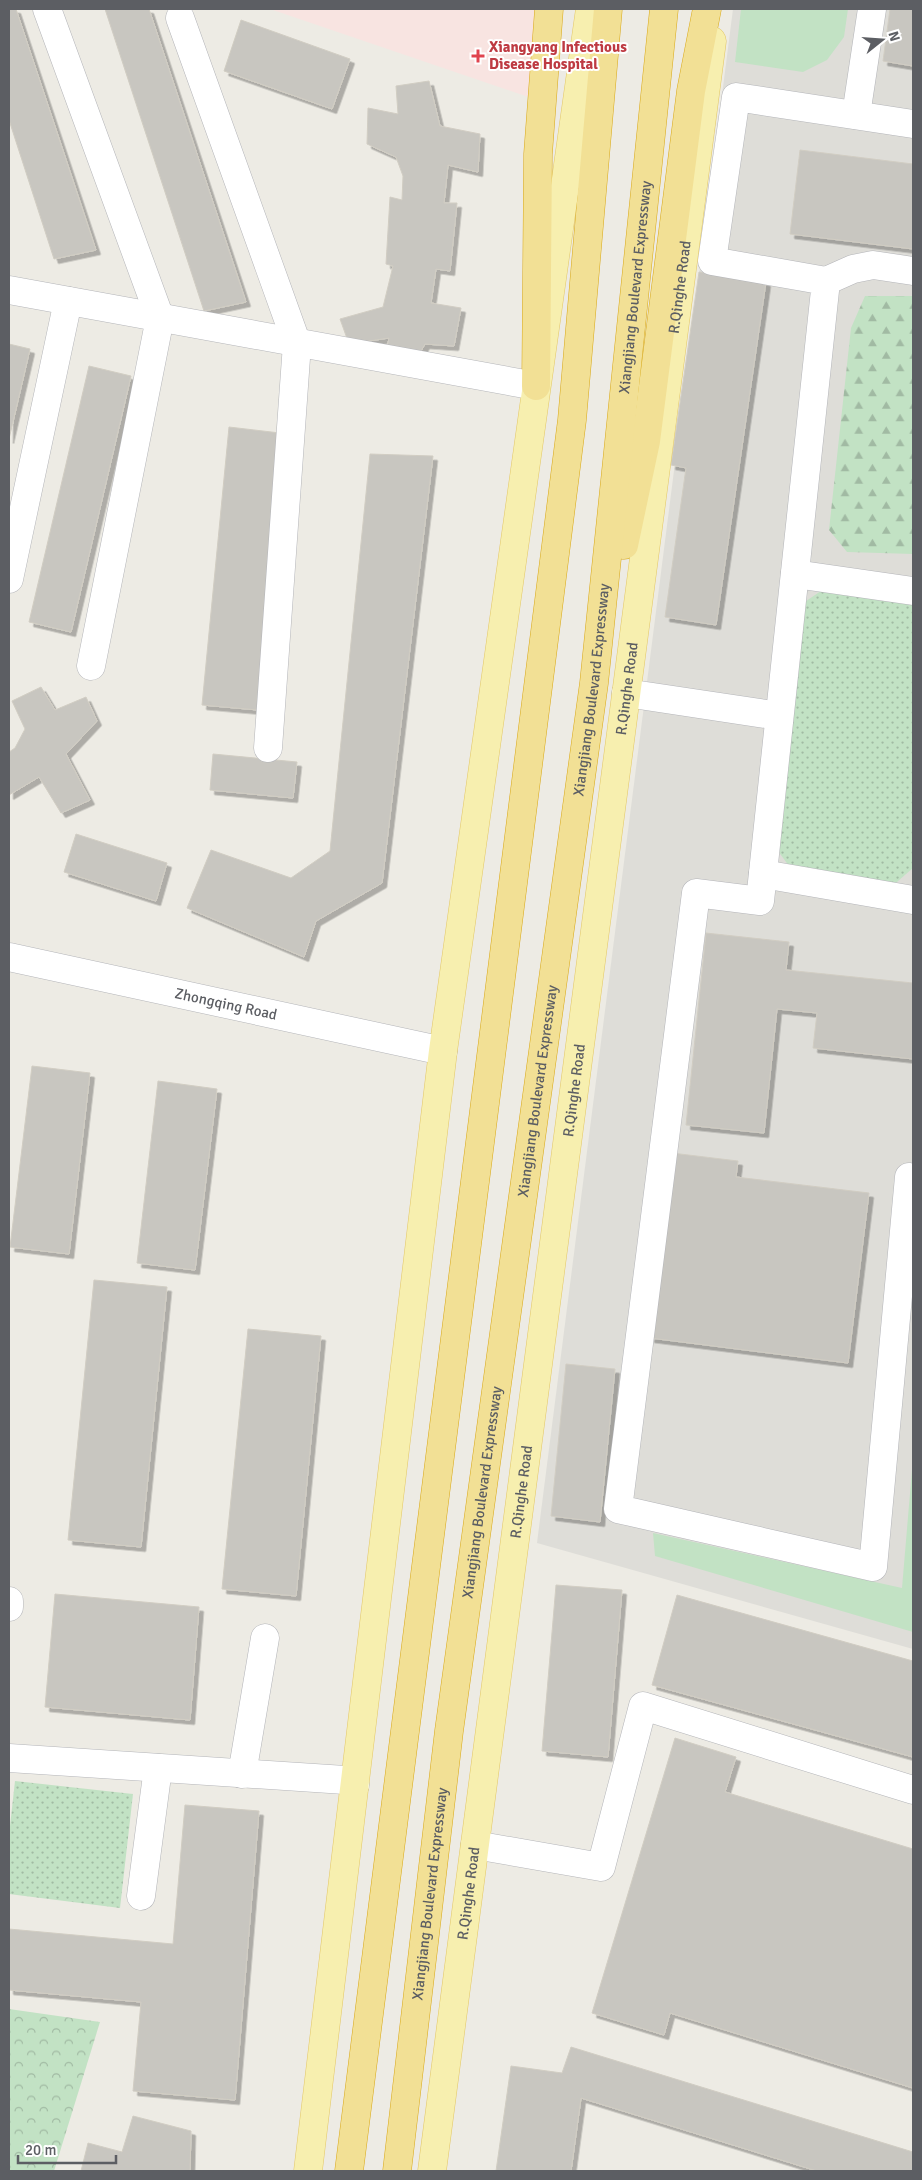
<svg xmlns="http://www.w3.org/2000/svg" width="922" height="2180" font-family="Signika,sans-serif">
<style>
.industrial{fill:#deddd8}
.medical{fill:#f8e4e1}
.grass{fill:#c2e2c4}
.forest{fill:url(#forest-firs)}
.park{fill:url(#park-crowns)}
.garden{fill:url(#garden-dots)}
.building{fill:#c8c6c0;stroke:#d1cdc3;filter:url(#shadow)}
.lines{fill:none;stroke-linecap:round;stroke-linejoin:round}
.minor-casing{stroke:#b4b5b9;stroke-width:29}
.major-casing{stroke:#e3c766;stroke-width:29}
.highway-casing{stroke:#d9a817;stroke-width:29}
.minor{stroke:#fff;stroke-width:28}
.major{stroke:#f7efaf;stroke-width:28}
.highway{stroke:#f2e095;stroke-width:28}
.health-dot{fill:#e0444e;stroke:#fff;stroke-width:2}
.labels{text-anchor:middle;dominant-baseline:central;stroke-width:4;stroke-linejoin:round;paint-order:stroke}
.health-label{font-size:15px;font-weight:bold;fill:#be3a42;stroke:#fff;text-anchor:start}
.street-label{font-size:15px;fill:#5c5e63;stroke:#fff}
</style>
<defs>
<pattern id="forest-firs" width="22" height="20" patternUnits="userSpaceOnUse" patternTransform="scale(1.25)"><rect width="22" height="20" fill="#c2e2c4"/><path d="M5 1l3.5 6h-7zM16 11l3.5 6h-7z" fill="#a1baa3"/></pattern>
<pattern id="park-crowns" width="20" height="18" patternUnits="userSpaceOnUse" patternTransform="scale(1.25)"><rect width="20" height="18" fill="#c2e2c4"/><path d="M2 6a3 3 0 1 1 6 0M12 15a3 3 0 1 1 6 0" fill="none" stroke="#a1baa3"/></pattern>
<pattern id="garden-dots" width="8" height="8" patternUnits="userSpaceOnUse" patternTransform="scale(1.25)"><rect width="8" height="8" fill="#c2e2c4"/><path d="M2 2h.1M6 6h.1" fill="none" stroke="#a1baa3" stroke-width="1.8" stroke-linecap="round"/></pattern>
<filter id="shadow"><feDropShadow dx="4.5" dy="4.5" stdDeviation="0" flood-color="#0004"/></filter>
</defs>
<rect width="100%" height="100%" fill="#edebe4"/>
<path class="industrial" d="M733,9H913V1649L537,1543Z"/>
<path class="medical" d="M270,9H554L543,102Z"/>
<g class="grass">
<path d="M741,9H848L844,37L827,60L803,72L735,62Z"/>
<path d="M913,1458V1632L655,1556L653,1533L902,1588Z"/>
</g>
<path class="forest" d="M865,296H913V554L847,552L829,530L851,328Z"/>
<path class="park" d="M9,2009L100,2022L54,2171H9Z"/>
<g class="garden">
<path d="M837,580L913,593V868L882,895L800,881L767,836L790,612Z"/>
<path d="M15,1781L133,1794L120,1908L9,1894V1835Z"/>
</g>
<g class="building">
<path d="M9,9H16L96,250L54,259L9,120Z"/>
<path d="M105,9H149L246,302L204,311Z"/>
<path d="M890,9H913V66L883,61Z"/>
<path d="M241,20L350,59L332,109L224,71Z"/>
<path d="M429,81L440,126L480,134L478,172L448,165L444,203H457L450,271L436,269L431,303L461,308L454,346L425,344L417,358L386,353L389,338L349,344L340,319L383,307L393,266L386,264L390,197L402,200L403,176L396,157L367,144L368,108L398,114L396,86Z"/>
<path d="M800,150L913,164V249L790,234Z"/>
<path d="M699,272L766,282L716,625L665,617L686,468L671,465Z"/>
<path d="M9,344L30,349L9,439Z"/>
<path d="M89,366L131,376L71,632L29,622Z"/>
<path d="M229,427L280,433L258,710L202,705Z"/>
<path d="M370,454L433,456L382,883L316,921L304,957L187,908L211,850L291,878L330,851Z"/>
<path d="M41,687L55,710L86,697L97,721L66,754L90,800L61,813L39,777L9,795V752L15,748L25,729L12,701Z"/>
<path d="M213,754L297,762L293,798L210,790Z"/>
<path d="M76,834L167,863L156,901L64,872Z"/>
<path d="M706,933L789,942L786,970L913,983V1059L813,1048L817,1013L777,1009L764,1133L686,1125Z"/>
<path d="M32,1066L90,1073L69,1254L10,1247Z"/>
<path d="M158,1081L217,1089L195,1270L137,1263Z"/>
<path d="M672,1153L738,1161L736,1177L869,1193L848,1363L650,1338Z"/>
<path d="M94,1280L167,1287L141,1547L68,1540Z"/>
<path d="M248,1329L321,1336L296,1596L222,1589Z"/>
<path d="M566,1364L615,1369L600,1522L551,1516Z"/>
<path d="M556,1585L622,1590L608,1757L542,1751Z"/>
<path d="M55,1594L199,1607L190,1720L45,1707Z"/>
<path d="M677,1595L913,1661V1757L652,1685Z"/>
<path d="M675,1738L736,1757L725,1792L913,1849V2088L670,2013L664,2035L592,2013Z"/>
<path d="M185,1805L259,1811L235,2100L133,2091L141,2002L9,1990V1929L173,1944Z"/>
<path d="M571,2047L913,2152V2171H817L581,2098L571,2171H496L511,2066L562,2073Z"/>
<path d="M133,2116L191,2131L190,2171H81L88,2143L122,2152Z"/>
</g>
<g class="lines">
<g class="minor-casing">
<g id="minor">
<path d="M47,9L160,318L91,666"/>
<path d="M180,18L297,344L268,748"/>
<path d="M856,115L872,9"/>
<path d="M913,124L736,97L712,261L826,281L760,901L696,893L618,1509L873,1567L909,1177L913,1178"/>
<path d="M826,281L853,269L873,265L913,271"/>
<path d="M9,290L536,386"/>
<path d="M795,574L913,591"/>
<path d="M9,579L68,301"/>
<path d="M626,693L779,716"/>
<path d="M763,874L913,900"/>
<path id="s1" d="M9,957L443,1051"/>
<path d="M9,1607V1601"/>
<path d="M9,1758L345,1780L355,1785"/>
<path d="M242,1774L265,1638"/>
<path d="M475,1845L601,1867L643,1706L913,1790"/>
<path d="M141,1896L158,1768"/>
</g>
</g>
<g class="major-casing">
<g id="major">
<path d="M308,2171L443,1051L590,9"/>
<path id="s2" d="M432,2171L712,41"/>
</g>
</g>
<g class="highway-casing">
<g id="highway">
<path d="M536,386L538,154L549,9"/>
<path d="M624,545L646,441L691,91L707,9"/>
<path d="M349,2171L572,420L608,9"/>
<path id="s3" d="M397,2171L449,1731L594,683L664,9"/>
</g>
</g>
<use href="#minor" class="minor"/>
<use href="#major" class="major"/>
<use href="#highway" class="highway"/>
</g>
<path class="health-dot" d="M475.5 48.5h5v5h5v5h-5v5h-5v-5h-5v-5h5z"/>
<g class="labels">
<g class="health-label">
<text x="489" y="47">Xiangyang Infectious<tspan x="489" dy="17">Disease Hospital</tspan></text>
</g>
<g class="street-label">
<text stroke="none"><textPath href="#s3" startOffset="1899">Xiangjiang Boulevard Expressway</textPath></text>
<text stroke="none"><textPath href="#s2" startOffset="1900">R.Qinghe Road</textPath></text>
<text stroke="none"><textPath href="#s2" startOffset="1495">R.Qinghe Road</textPath></text>
<text stroke="none"><textPath href="#s3" startOffset="1494">Xiangjiang Boulevard Expressway</textPath></text>
<text stroke="none"><textPath href="#s1" startOffset="222">Zhongqing Road</textPath></text>
<text stroke="none"><textPath href="#s2" startOffset="1090">R.Qinghe Road</textPath></text>
<text stroke="none"><textPath href="#s3" startOffset="1089">Xiangjiang Boulevard Expressway</textPath></text>
<text stroke="none"><textPath href="#s3" startOffset="684">Xiangjiang Boulevard Expressway</textPath></text>
<text stroke="none"><textPath href="#s2" startOffset="685">R.Qinghe Road</textPath></text>
<text stroke="none"><textPath href="#s2" startOffset="280">R.Qinghe Road</textPath></text>
<text stroke="none"><textPath href="#s3" startOffset="279">Xiangjiang Boulevard Expressway</textPath></text>
</g>
</g>
<rect width="922" height="2180" fill="none" stroke="#5c5e63" stroke-width="20"/>
<g transform="translate(882 40) rotate(73)" stroke="#ffffff" stroke-width="4" paint-order="stroke">
<path d="M0-4L9 19L0 12L-9 19Z" fill="#5c5e63"/>
<text y="-8" font-size="14" font-weight="bold" text-anchor="middle" fill="#5c5e63">N</text>
</g>
<path d="M18 2155v8h98v-8" fill="none" stroke="#5c5e63" stroke-width="2.5"/>
<text x="25" y="2155" font-size="15" fill="#5c5e63" stroke="#ffffff" stroke-width="4" paint-order="stroke">20 m</text>
</svg>
